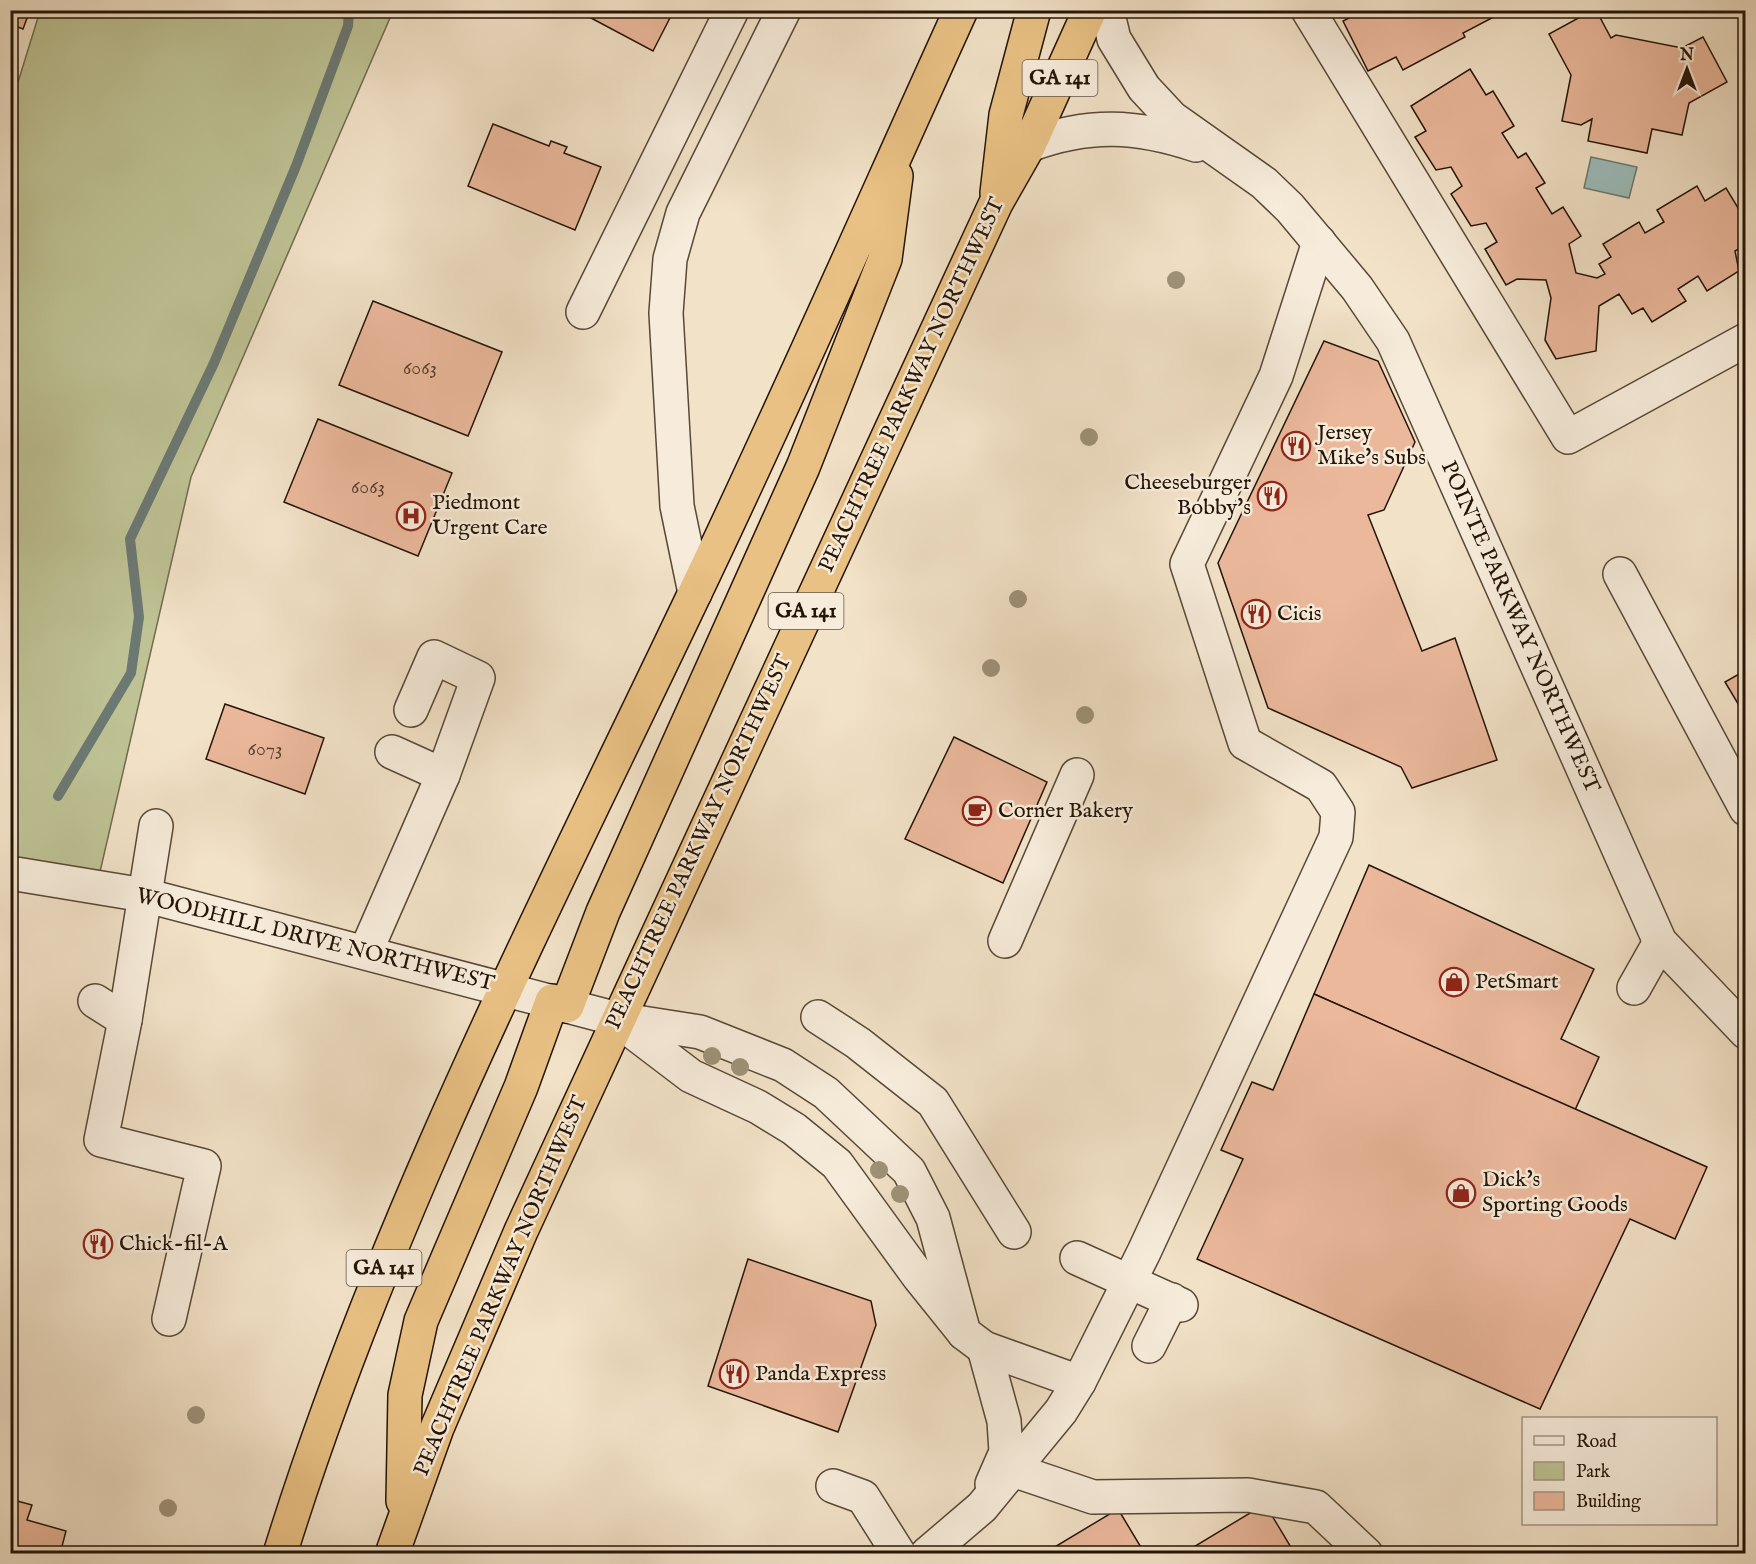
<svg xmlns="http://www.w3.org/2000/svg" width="1756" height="1564" font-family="'IM FELL English',serif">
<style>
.green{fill:#bec294;stroke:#716b4e;stroke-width:1.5}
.water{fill:#9cbdbb;stroke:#6c7973;stroke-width:1.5}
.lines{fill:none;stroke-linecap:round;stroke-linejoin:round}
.stream{stroke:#6c7973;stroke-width:10}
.building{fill:#ebb89c;stroke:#241407;stroke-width:1.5}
.minor-casing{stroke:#584837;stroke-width:36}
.highway-casing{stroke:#241407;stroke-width:36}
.minor{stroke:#f7ecdb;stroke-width:33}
.highway{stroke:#e9c184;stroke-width:33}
.tree{fill:#9e9279}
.labels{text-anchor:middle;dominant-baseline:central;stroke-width:5;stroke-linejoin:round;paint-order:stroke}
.number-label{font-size:20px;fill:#563d2c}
.shield{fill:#f7ecdb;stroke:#635547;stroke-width:1.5}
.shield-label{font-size:21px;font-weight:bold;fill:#241407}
.street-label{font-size:22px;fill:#241407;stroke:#f7ecdb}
.poi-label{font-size:22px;fill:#241407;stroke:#f7ecdb;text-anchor:start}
</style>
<rect width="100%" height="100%" fill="#f2e2c8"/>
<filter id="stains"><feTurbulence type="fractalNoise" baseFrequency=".00333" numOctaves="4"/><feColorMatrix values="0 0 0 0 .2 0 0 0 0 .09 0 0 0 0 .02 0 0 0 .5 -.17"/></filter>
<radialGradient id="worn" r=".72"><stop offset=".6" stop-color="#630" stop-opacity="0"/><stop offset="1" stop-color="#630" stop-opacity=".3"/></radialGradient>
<path class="green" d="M40,11H393L191,477L100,872L11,864L10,108Z"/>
<path class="water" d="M1591,157L1637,167L1629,198L1584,188Z"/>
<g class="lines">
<path class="stream" d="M58,796L131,673L139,617L130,539L214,363L296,166L348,26L349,10"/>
</g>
<g class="building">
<path d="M10,10H30L23,29L10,24Z"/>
<path d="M576,10H674L653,51Z"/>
<path d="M1364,10H1507L1463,33L1465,37L1403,70L1396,57L1368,71L1343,21Z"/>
<path d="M1593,10H1596L1611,38L1616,35L1682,48L1703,37L1727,82L1689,103L1682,135L1652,129L1647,153L1588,141L1592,119L1581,125L1562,121L1571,75L1549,34Z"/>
<path d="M1470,69L1486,95L1493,91L1514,126L1502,133L1518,158L1526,153L1545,183L1536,188L1552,214L1563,207L1581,236L1569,244L1576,273L1597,278L1605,274L1599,264L1611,257L1603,244L1639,222L1645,233L1664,222L1657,210L1697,186L1705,201L1726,188L1746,221V245L1735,251L1739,271L1707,291L1698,276L1678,289L1686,301L1652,322L1643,308L1632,314L1619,294L1599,306L1596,351L1556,359L1545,340L1551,298L1546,280L1517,279L1506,285L1485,249L1497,242L1486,223L1471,226L1451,194L1462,186L1451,167L1436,170L1415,137L1426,131L1411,106Z"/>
<path d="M493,124L549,146L551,141L567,147L564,153L601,167L575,230L468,186Z"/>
<path d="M373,301L502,352L468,436L339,385Z"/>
<path d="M1324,341L1378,361L1415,442L1384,510L1368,515L1422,651L1455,638L1497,760L1412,788L1401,767L1268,708L1218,563Z"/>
<path d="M318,419L452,473L418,556L284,502Z"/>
<path d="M1746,670V717L1725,682Z"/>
<path d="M225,704L324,738L305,794L206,759Z"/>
<path d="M954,737L1047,782L1003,883L905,839Z"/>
<path d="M1369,865L1594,969L1561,1039L1599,1057L1575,1110L1314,994Z"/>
<path d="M1314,994L1707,1167L1675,1239L1630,1219L1540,1409L1197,1259L1243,1159L1221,1150L1252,1082L1273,1090Z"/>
<path d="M748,1259L871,1301L876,1325L838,1432L708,1386Z"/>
<path d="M10,1499L32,1505L27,1520L66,1531L60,1554H10Z"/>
<path d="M1265,1504L1295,1554H1182Z"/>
<path d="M1118,1509L1145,1554H1043Z"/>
</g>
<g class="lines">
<g class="minor-casing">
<g id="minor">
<path d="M1107,10L1114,39L1144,88L1172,118L1264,183L1290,208L1357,288L1393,341L1660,942L1746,1032"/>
<path d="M1308,10L1568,437L1746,340"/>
<path d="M1029,145C1089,123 1136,125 1196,145"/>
<path d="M583,312L732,10"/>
<path d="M1620,574L1746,809"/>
<path d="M695,593L677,506L666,313L670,259L683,213L784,10"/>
<path d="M392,752L443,775"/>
<path d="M156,826L125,1020L101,1140L204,1166L169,1319"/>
<path d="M10,873L144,895L617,1019L700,1032L783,1065L826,1093L909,1171L933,1218L964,1333"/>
<path d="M1005,941L1077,775"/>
<path d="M366,951L443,775L478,678L434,657L411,710"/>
<path d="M1634,988L1660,942"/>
<path d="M95,1001L125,1020"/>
<path d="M818,1017L858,1043L933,1102L1014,1232"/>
<path d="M620,1022L691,1076L758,1107L794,1129L837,1164L919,1277L964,1333L984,1348L1079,1382"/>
<path d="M1077,1258L1181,1305"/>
<path d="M1149,1346L1172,1300"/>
<path d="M984,1348L1004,1421L1006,1452L992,1484"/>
<path d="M1013,1470L1093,1497L1248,1495L1316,1507L1366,1554"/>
<path d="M833,1486L863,1497L899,1554"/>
<path d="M927,1554L982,1507L1061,1411L1079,1382L1144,1252L1336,837L1338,812L1321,786L1245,743L1187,564L1276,376L1319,242"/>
</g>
</g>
<g class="highway-casing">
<g id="highway">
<path d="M997,193L1006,115L1034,10"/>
<path d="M567,1006L603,912L803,467L885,259L896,176"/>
<path d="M403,1501L405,1395L421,1321L521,1087L552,1001"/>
<path d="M280,1554C383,1221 544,910 693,597C786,403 872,206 961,10"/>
<path d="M392,1554L437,1428L521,1231L996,203L1029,145L1090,10"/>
</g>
</g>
<use href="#minor" class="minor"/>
<use href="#highway" class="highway"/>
</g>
<g class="tree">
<circle cx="1176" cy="280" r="9"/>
<circle cx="1089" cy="437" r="9"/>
<circle cx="1018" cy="599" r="9"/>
<circle cx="991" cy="668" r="9"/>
<circle cx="1085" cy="715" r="9"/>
<circle cx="712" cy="1056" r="9"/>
<circle cx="740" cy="1067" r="9"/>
<circle cx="879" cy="1170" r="9"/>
<circle cx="900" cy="1194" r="9"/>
<circle cx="196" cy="1415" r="9"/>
<circle cx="168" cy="1508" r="9"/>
</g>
<defs>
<g id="restaurant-ring" transform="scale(1.5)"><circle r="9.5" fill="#f7ecdb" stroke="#8f2418" stroke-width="1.5"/><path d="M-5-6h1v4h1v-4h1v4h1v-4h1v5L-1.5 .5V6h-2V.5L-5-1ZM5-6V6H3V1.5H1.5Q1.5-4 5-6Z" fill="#8f2418"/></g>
<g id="hospital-ring" transform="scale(1.5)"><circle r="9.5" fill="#f7ecdb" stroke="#8f2418" stroke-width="1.5"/><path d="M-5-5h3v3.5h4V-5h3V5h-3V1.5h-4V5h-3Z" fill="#8f2418"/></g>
<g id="cafe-ring" transform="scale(1.5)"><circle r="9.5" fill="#f7ecdb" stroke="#8f2418" stroke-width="1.5"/><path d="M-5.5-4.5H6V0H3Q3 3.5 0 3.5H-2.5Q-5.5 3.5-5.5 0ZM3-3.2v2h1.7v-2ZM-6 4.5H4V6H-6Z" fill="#8f2418"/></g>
<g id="shop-ring" transform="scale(1.5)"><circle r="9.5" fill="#f7ecdb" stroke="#8f2418" stroke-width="1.5"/><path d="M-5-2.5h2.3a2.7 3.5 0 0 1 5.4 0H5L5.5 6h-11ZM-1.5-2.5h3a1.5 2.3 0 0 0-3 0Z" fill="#8f2418"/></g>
</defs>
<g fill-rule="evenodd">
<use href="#restaurant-ring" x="1296" y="446"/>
<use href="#restaurant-ring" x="1272" y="496"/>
<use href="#hospital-ring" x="411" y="516"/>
<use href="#restaurant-ring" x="1256" y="614"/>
<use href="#cafe-ring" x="977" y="811"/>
<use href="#shop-ring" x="1454" y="982"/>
<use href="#shop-ring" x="1461" y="1193"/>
<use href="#restaurant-ring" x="98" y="1244"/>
<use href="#restaurant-ring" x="734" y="1374"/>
</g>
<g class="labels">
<g class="number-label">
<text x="420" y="368">6063</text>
<text x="368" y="487">6063</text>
<text x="265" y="749">6073</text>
</g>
<g class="shield">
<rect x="1022.5" y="60" width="75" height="36" rx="4.5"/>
<rect x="768.5" y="593" width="75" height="36" rx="4.5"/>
<rect x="346.5" y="1250" width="75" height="36" rx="4.5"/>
</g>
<g class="shield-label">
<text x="1060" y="78">GA 141</text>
<text x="806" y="611">GA 141</text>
<text x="384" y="1268">GA 141</text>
</g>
<g class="street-label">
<text transform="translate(912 385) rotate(-65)">PEACHTREE PARKWAY NORTHWEST</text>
<text transform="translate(1520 627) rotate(66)">POINTE PARKWAY NORTHWEST</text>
<text transform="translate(699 842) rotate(-65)">PEACHTREE PARKWAY NORTHWEST</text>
<text transform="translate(315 940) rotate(14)">WOODHILL DRIVE NORTHWEST</text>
<text transform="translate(501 1286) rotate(-67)">PEACHTREE PARKWAY NORTHWEST</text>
</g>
<g class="poi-label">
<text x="1317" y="433">Jersey<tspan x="1317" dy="25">Mike's Subs</tspan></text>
<text x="1251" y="483" text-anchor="end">Cheeseburger<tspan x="1251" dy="25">Bobby's</tspan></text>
<text x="432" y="503">Piedmont<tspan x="432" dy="25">Urgent Care</tspan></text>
<text x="1277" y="614">Cicis</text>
<text x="998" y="811">Corner Bakery</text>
<text x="1475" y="982">PetSmart</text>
<text x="1482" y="1180">Dick's<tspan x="1482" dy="25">Sporting Goods</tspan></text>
<text x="119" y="1244">Chick-fil-A</text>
<text x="755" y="1374">Panda Express</text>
</g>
</g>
<rect width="1756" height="1564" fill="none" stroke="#f2e2c8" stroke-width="36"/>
<rect x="12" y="12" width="1732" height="1540" fill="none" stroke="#241407" stroke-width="3"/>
<rect x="18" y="18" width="1720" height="1528" fill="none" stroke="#241407" stroke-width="1.5"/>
<rect x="1522" y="1417" width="195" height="108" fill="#f7ecdb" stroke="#a39686" stroke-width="1.5"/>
<rect x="1534" y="1436" width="30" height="9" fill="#f7ecdb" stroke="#a39686" stroke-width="1.5"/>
<text x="1576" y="1447" font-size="18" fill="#241407">Road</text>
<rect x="1534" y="1462" width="30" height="18" fill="#bec294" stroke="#a39686" stroke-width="1.5"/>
<text x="1576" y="1477" font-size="18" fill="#241407">Park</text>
<rect x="1534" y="1492" width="30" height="18" fill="#ebb89c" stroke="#a39686" stroke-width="1.5"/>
<text x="1576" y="1507" font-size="18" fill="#241407">Building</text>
<g transform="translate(1687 69)" stroke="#f7ecdb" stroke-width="4.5" paint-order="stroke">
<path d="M0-4.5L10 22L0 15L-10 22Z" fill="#241407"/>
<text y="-9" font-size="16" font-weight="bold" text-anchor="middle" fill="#241407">N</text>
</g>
<rect width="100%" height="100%" filter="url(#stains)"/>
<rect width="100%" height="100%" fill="url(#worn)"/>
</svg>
